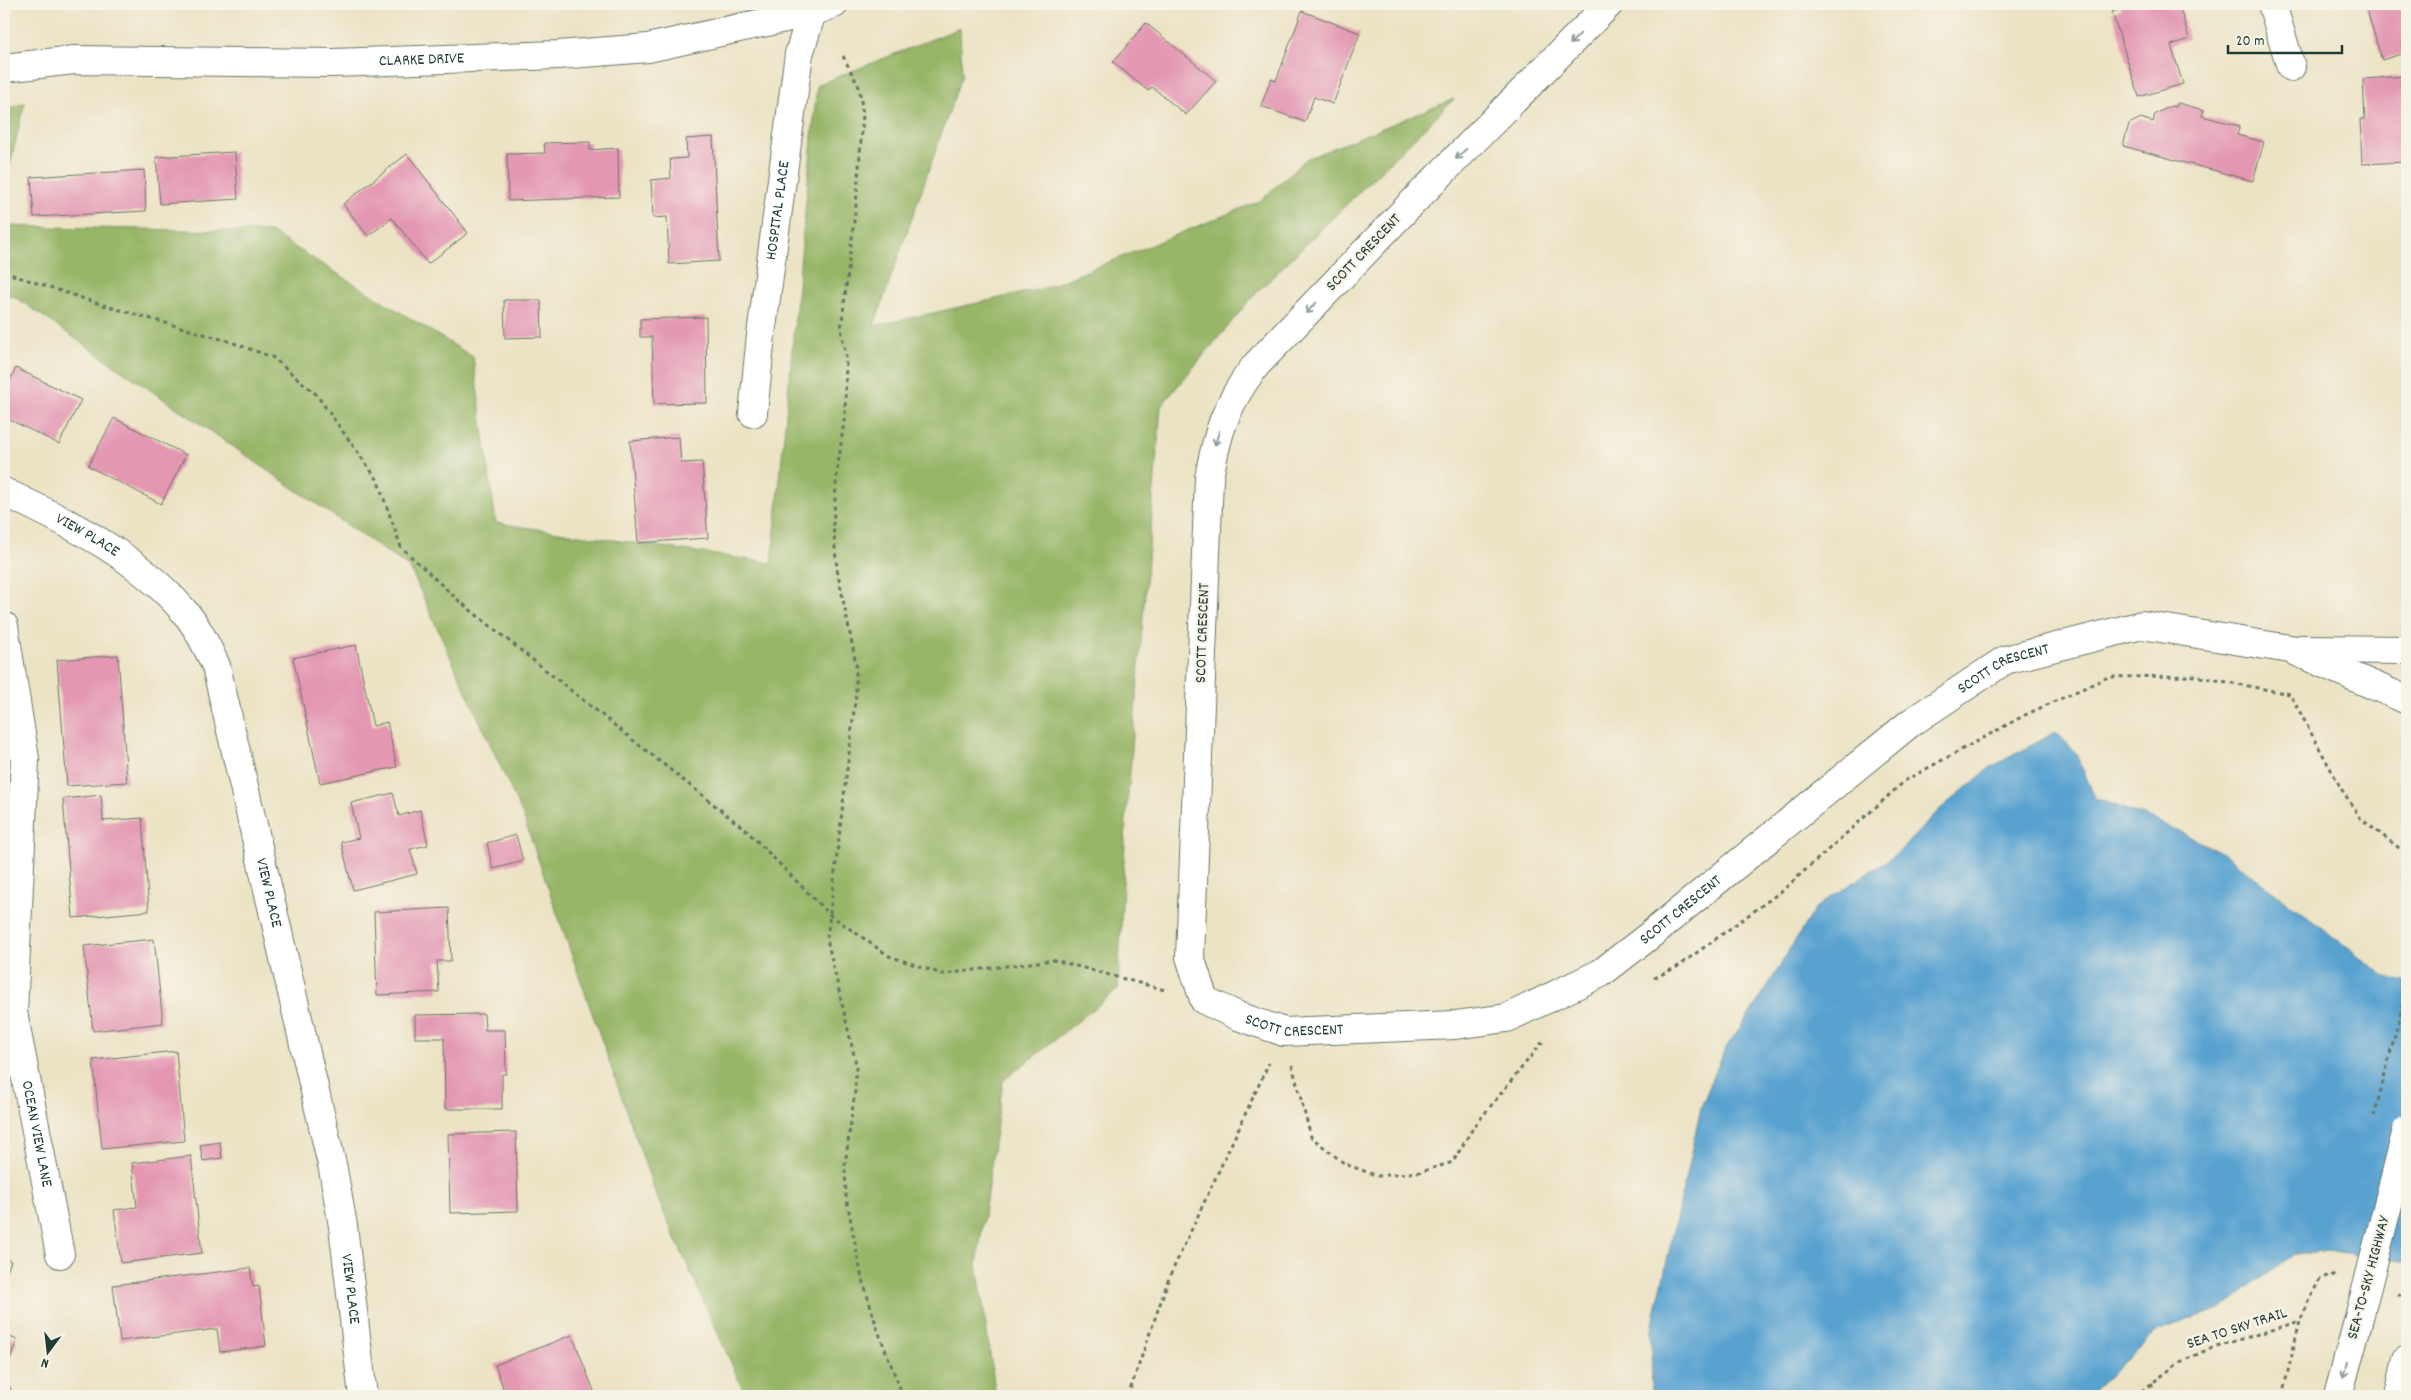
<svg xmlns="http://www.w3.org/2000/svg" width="2411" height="1400" font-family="Dekko,sans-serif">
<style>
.forest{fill:#98b668;stroke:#5c7a4e}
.water{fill:#59a2d0;stroke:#3c7082}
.building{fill:#e397b2}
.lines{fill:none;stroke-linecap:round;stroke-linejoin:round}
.minor-casing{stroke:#677766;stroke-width:30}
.tertiary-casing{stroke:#677766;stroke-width:30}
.trunk-casing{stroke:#677766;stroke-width:30}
.path{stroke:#677766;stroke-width:3;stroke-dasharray:4 4;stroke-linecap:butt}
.minor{stroke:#fff;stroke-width:28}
.tertiary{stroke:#fff;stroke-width:28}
.trunk{stroke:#fff;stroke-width:28}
.trunk-bridge-casing{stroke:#677766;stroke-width:30;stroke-linecap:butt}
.path-bridge{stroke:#677766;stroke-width:3;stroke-dasharray:4 4;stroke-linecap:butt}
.trunk-bridge{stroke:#fff;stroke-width:28}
.oneway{stroke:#8f9e9a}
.labels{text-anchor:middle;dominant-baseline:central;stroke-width:4.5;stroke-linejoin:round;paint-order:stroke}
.street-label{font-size:16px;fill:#1f3d34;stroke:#f7f3e8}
</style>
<rect width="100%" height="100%" fill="#f7f3e8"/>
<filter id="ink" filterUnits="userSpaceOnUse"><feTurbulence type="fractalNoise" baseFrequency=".02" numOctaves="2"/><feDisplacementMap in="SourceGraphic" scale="10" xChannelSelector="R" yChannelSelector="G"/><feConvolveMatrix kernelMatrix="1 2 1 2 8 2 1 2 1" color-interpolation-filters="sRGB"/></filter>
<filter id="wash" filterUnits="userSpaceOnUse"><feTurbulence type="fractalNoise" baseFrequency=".0096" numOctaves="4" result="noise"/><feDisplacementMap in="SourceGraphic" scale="20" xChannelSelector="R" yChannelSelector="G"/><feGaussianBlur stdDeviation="1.12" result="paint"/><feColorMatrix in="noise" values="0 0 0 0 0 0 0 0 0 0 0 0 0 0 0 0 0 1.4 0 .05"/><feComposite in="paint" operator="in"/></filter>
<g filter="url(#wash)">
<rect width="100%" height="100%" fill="#ece3c4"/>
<g class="forest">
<path d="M960,28L962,75L874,326L1045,288L1260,201L1306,159L1454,99L1255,294L1161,406L1126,819L1118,989L1003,1081L977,1264L996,1396H746L656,1195L523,816L410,568L12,295L4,296V226L270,232L473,357L496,523L772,563L817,85Z"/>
<path d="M25,102L4,189V111Z"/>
</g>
<path class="water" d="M2056,732L2076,753L2095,798L2162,823L2223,853L2385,976L2407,982V1262L2326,1250L2292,1256L2220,1309L2159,1330L2088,1396H1652L1651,1333L1701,1107L1725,1049L1759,1000L1815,908L1898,853L1939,810L1991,767Z"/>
<g id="blocks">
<g class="building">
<path d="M2119,4H2179L2189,39L2171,45L2183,84L2139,97L2112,12L2121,9Z"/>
<path d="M2365,4H2407V52L2382,60Z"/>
<path d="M1302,11L1360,33L1333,104L1314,97L1305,122L1261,106L1271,79L1276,81Z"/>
<path d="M1146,23L1216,81L1186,115L1152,87L1148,91L1113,62Z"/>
<path d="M2407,76V162L2362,164L2360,119H2365L2363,79Z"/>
<path d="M2178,103L2204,110L2202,116L2240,126L2237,135L2264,142L2253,181L2123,146L2129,124L2141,118L2153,122L2155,114L2171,106L2176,107Z"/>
<path d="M713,137L719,261L669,264L667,217L653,218L651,180L671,178L670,159L687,158L686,139Z"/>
<path d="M590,142V150L618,148L619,197L508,201L507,154L545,153L544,143Z"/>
<path d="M235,152L238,199L160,204L156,157Z"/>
<path d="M407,154L468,233L428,264L392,218L368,236L343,204Z"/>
<path d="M144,170L146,211L34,217L31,177Z"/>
<path d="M504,300H541L542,337L505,338Z"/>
<path d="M706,317L707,403L654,404L652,337H640V319Z"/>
<path d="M16,368L81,400L59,444L4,417V392Z"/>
<path d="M114,418L186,455L161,504L88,466Z"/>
<path d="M679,437L681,463L702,462L708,538L638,543L630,441Z"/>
<path d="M356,645L373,726L387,722L397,767L320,783L293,658Z"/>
<path d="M118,655L127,782L67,786L57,660Z"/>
<path d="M393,793L399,816L420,810L428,845L410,849L417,874L353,890L341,842L359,838L351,803Z"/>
<path d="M101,795L103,821L142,818L149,911L73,918L63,799Z"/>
<path d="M516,835L523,861L493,869L487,843Z"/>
<path d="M449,908L451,961H437L439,992L377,995L374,912Z"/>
<path d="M154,939L163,1023L93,1031L84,946Z"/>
<path d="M484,1014L485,1030H505L506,1074H502V1109H445L444,1038H415V1015Z"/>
<path d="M176,1051L184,1141L102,1149L93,1060Z"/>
<path d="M516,1132L518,1211L450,1213L448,1134Z"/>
<path d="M220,1142L222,1158L203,1161L200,1145Z"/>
<path d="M191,1156L202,1253L121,1263L114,1210L137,1207L132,1163Z"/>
<path d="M4,1258L11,1261L4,1280Z"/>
<path d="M250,1268L253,1287L259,1286L266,1346L220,1352L217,1329L120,1341L113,1285Z"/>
<path d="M4,1321L10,1337L17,1340L4,1374L14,1396H4Z"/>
<path d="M572,1335L596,1396H528L527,1395L506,1396L495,1365Z"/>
</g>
</g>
</g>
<g filter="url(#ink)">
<use href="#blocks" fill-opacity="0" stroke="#677766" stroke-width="1"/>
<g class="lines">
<g class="minor-casing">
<g id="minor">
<path id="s1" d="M1609,4L1410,205L1256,365C1227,402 1217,432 1209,478L1190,957L1204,1000L1238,1016L1284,1032L1455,1025L1507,1018L1601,973L1649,936L1909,724L2005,660L2142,625L2290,649L2407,700"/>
<path d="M2272,4L2291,67"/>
<path id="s2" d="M4,68L74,60L333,63L558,55L648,48L812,12"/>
<path id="s3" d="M753,413L761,335L799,54L812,12"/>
<path id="s4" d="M4,492C70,523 141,558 188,616C200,631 208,649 216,666L333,1169L343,1226L363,1396"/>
<path id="s5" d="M4,626L25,759L13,1012L60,1254"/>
<path d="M2301,649L2407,650"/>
</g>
</g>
<g class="tertiary-casing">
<path id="tertiary" d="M812,12L834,4"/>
</g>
<g class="trunk-casing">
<g id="trunk">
<path d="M2338,1396L2361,1310"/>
<path d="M2399,1396L2407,1359"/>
</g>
</g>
<g class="path">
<path d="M843,56L859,87L863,115L856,205L841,329L846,357L845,414L837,473L833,525L837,569L856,664V693L827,939L856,1064L855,1091L845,1165L846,1196L861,1274L877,1328L903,1396"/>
<path d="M4,272L103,305L228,341L272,357L316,394L377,479L401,547L459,601L747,831L830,915L889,956L942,974L1054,960L1165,990"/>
<path d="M1654,978L1677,967L1783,890L1906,780L2025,715L2108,677L2195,676L2290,694L2342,790L2361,819L2407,854"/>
<path d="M1292,1065L1311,1137L1345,1164L1378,1176L1420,1172L1453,1162L1473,1128L1545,1039"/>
<path d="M2398,1294L2407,1297"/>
<path d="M2151,1383L2157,1396"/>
<path d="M1128,1396L1169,1278L1269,1063"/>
<path d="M2135,1396L2180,1362L2207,1350L2300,1321"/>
<path d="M2282,1396L2300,1321L2319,1280L2331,1274L2335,1276"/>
</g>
<use href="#minor" class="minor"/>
<use href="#tertiary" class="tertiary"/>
<use href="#trunk" class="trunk"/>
<g class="trunk-bridge-casing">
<path id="trunk-bridge" d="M2361,1310L2407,1130"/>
</g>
<path class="path-bridge" d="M2374,1116L2407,989"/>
<use href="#trunk-bridge" class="trunk-bridge"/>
</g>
<defs><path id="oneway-shaft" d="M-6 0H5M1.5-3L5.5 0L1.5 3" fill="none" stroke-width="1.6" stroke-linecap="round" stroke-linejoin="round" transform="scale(1.25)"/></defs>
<g class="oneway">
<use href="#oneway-shaft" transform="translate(1575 39) rotate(134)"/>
<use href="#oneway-shaft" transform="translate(1461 154) rotate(136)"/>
<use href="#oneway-shaft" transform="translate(1311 308) rotate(134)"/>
<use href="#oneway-shaft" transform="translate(1217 438) rotate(107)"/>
<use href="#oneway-shaft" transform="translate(2345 1370) rotate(105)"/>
</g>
</g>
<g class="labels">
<g class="street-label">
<text stroke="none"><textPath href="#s2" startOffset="418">CLARKE DRIVE</textPath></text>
<text stroke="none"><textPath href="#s3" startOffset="204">HOSPITAL PLACE</textPath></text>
<text transform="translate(1364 253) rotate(-46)">SCOTT CRESCENT</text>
<text stroke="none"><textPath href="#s4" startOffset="94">VIEW PLACE</textPath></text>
<text transform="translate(1203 633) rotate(-88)">SCOTT CRESCENT</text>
<text stroke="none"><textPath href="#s1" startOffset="2074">SCOTT CRESCENT</textPath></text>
<text stroke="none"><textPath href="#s4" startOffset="514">VIEW PLACE</textPath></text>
<text stroke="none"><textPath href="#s1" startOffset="1669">SCOTT CRESCENT</textPath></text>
<text stroke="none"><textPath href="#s1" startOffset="1249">SCOTT CRESCENT</textPath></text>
<text stroke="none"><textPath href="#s5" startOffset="512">OCEAN VIEW LANE</textPath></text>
<text transform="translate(2369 1278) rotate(-75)">SEA-TO-SKY HIGHWAY</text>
<text stroke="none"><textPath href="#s4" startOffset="919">VIEW PLACE</textPath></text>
<text transform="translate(2237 1329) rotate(-18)">SEA TO SKY TRAIL</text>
</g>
</g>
<rect width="2411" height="1400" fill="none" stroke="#f7f3e8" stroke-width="20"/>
<g transform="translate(48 1352) rotate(195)" stroke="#f7f3e8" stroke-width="4" paint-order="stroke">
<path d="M0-4L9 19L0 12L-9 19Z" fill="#1f3d34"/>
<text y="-8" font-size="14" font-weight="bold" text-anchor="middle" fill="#1f3d34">N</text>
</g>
<path d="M2228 45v8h114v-8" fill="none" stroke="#1f3d34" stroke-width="2.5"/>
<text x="2236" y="45" font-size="15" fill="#1f3d34" stroke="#f7f3e8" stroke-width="4" paint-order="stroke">20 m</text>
</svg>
